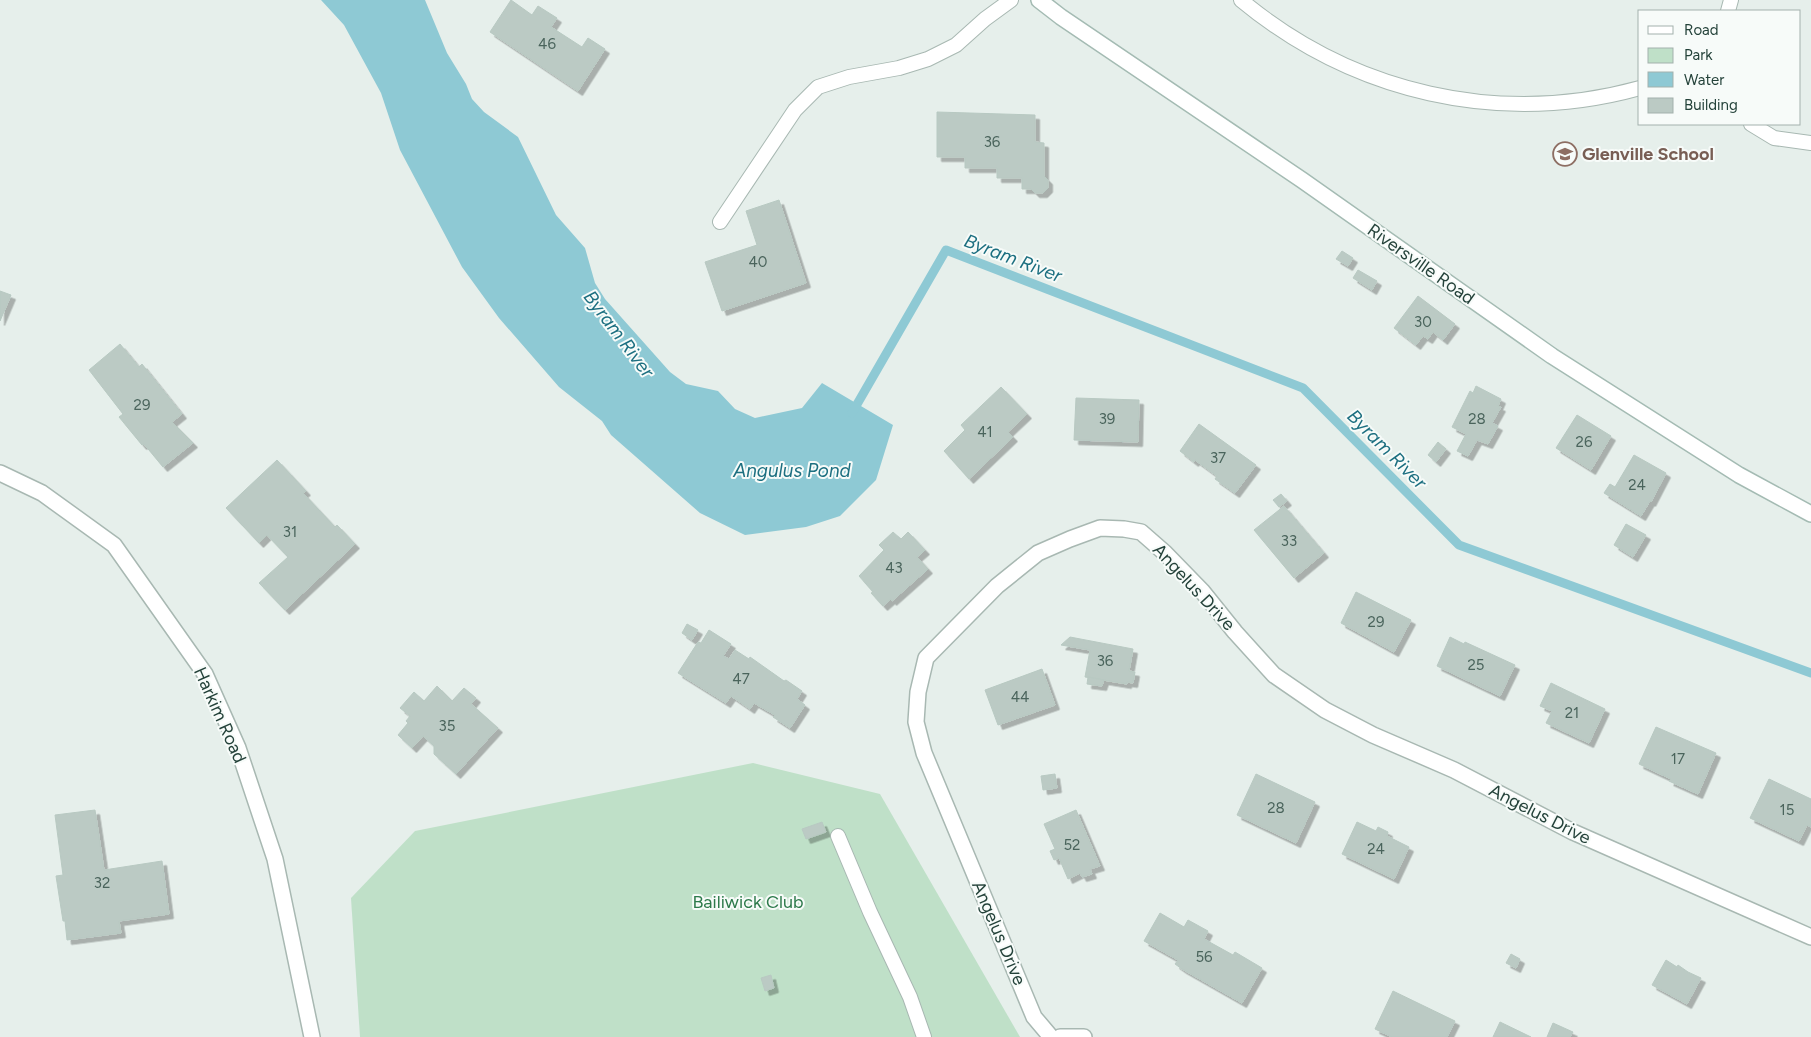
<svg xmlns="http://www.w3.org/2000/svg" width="1811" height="1037" font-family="Figtree,sans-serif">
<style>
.green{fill:#bfe0c8}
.water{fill:#8ec9d4}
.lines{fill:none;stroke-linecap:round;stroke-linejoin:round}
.stream{stroke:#8ec9d4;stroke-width:9}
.building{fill:#bbcac4;stroke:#b8c9c2;filter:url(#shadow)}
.lane-casing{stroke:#a8b8b2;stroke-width:16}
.street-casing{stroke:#a8b8b2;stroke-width:18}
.secondary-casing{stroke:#a4bbb3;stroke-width:18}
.lane{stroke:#fff;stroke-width:14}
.street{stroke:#fff;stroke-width:15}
.secondary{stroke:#fff;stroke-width:15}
.labels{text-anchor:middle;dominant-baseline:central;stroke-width:4;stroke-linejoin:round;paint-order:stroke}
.number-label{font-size:15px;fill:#4a645c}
.education-label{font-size:18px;font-weight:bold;fill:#785e54;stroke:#f7fbf9;text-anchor:start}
.street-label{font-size:18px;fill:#24423a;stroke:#f7fbf9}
.park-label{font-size:18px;fill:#2d7a4b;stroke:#f7fbf9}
.water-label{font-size:19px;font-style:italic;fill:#1c6f80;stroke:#f7fbf9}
</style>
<defs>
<filter id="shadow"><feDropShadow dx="4.5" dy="4.5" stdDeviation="0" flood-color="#0004"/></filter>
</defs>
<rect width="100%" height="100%" fill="#e6efeb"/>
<path class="green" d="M753,763L880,794L1020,1037H360L351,898L415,831Z"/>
<path class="water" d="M321,0H425L447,53L466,84L472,99L484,112L518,137L556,215L585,248L595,283L605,299L670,372L686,384L718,391L735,409L755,418L802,408L822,383L893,425L876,480L840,516L806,527L745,535L700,513L611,435L602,421L559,387L499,318L462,267L400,150L381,93L344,25Z"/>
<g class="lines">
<path class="stream" d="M852,413L946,250L1303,388L1459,545L1811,673"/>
</g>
<g class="building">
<path d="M511,0L532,15L538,6L557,18L551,27L582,47L588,38L605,49L578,91L490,32Z"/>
<path d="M937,112L1035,115V142L1044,143V176L1048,180V188L1043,193H1035L1031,189H1022V178H997V168H965V157H937Z"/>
<path d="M779,200L806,283L722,311L705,262L757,245L746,211Z"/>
<path d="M1342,251L1353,258L1348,266L1336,259Z"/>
<path d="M1358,270L1377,281L1372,290L1353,278Z"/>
<path d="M0,291L11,295L0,321Z"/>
<path d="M1418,296L1455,324L1443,340L1433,332L1428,339L1423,336L1416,345L1394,328Z"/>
<path d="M120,344L139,367L142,364L182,414L172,422L193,443L163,467L144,444L142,445L119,417L123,414L89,370Z"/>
<path d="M1476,386L1501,399L1498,406L1501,407L1492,423L1498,426L1488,444L1477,440L1468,456L1457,451L1466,434L1452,427L1470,391L1473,393Z"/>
<path d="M1001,387L1027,414L1008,432L1013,437L969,479L944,451L965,430L961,425Z"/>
<path d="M1076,398L1139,400L1138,442L1074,440Z"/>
<path d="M1577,415L1611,436L1591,470L1556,448Z"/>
<path d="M1199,424L1256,465L1235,493L1215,479L1217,476L1195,460L1194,462L1180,451Z"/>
<path d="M1438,442L1446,449L1436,462L1428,455Z"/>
<path d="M1634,455L1666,473L1651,502L1650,501L1641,516L1604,493L1610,484L1615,487Z"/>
<path d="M277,460L306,491L303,493L335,527L337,525L355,544L285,610L259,583L288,557L267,535L259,543L226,508Z"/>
<path d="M1281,494L1287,501L1279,507L1273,500Z"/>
<path d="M1284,506L1324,553L1294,578L1254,530Z"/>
<path d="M1626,524L1646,535L1633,557L1614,545Z"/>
<path d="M893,532L901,539L908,532L925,550L917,557L928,569L892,601L891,599L883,606L871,593L873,592L859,576L884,550L879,545Z"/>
<path d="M1356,592L1411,620L1394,652L1341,623Z"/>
<path d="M687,624L698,630L692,640L682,633Z"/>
<path d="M709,630L731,644L723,656L729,659L735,650L749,659L750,657L784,681L786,680L802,691L797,699L805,705L790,728L773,717L775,715L754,703L750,709L731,696L726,703L678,673L698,642L701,643Z"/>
<path d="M1070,637L1133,649L1129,671L1135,672L1133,683L1127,682V684L1085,677L1090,650L1061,645Z"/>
<path d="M1450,637L1464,644L1465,642L1515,665L1500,696L1437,666Z"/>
<path d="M1042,669L1055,705L998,725L985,690Z"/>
<path d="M1088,677L1104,680L1102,686L1087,684Z"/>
<path d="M1551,683L1605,709L1589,743L1546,723L1552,711L1540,706Z"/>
<path d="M437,686L452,701L464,688L476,698L471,704L498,728L456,774L434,754V746L423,736L412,748L398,735L408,723L406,721L410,716L400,708L414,692L424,701Z"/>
<path d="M1656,727L1716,753L1698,794L1669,781L1671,779L1639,764Z"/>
<path d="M1055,774L1057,788L1043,790L1041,776Z"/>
<path d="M1256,774L1315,802L1296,843L1237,815Z"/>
<path d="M1769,779L1811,799V827L1807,825L1799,841L1750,818Z"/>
<path d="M95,810L104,870L162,861L169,914L119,921L121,933L67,940L65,921H63L56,876L63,875L55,815Z"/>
<path d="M1076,810L1100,866L1090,869L1092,874L1082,877L1080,873L1068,879L1059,858L1054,860L1050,851L1055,849L1044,824Z"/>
<path d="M822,822L826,832L806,839L802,829Z"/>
<path d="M1357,822L1376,831L1378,827L1388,832L1387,836L1409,847L1394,879L1342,854Z"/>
<path d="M1160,913L1184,927L1188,920L1208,931L1204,939L1233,955L1235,952L1262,968L1242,1003L1182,969L1175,964L1178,960L1144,941Z"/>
<path d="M1511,954L1520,959L1516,968L1506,963Z"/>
<path d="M1666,960L1677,967L1678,965L1688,972L1701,978L1687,1004L1652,985Z"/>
<path d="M771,975L774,988L765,991L761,978Z"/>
<path d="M1393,991L1455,1021L1447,1037H1392L1375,1029Z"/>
<path d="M1500,1022L1531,1037H1493Z"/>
<path d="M1553,1023L1573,1032L1570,1037H1547Z"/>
</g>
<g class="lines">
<g class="lane-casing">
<g id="lane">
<path d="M1241,0C1353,93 1499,127 1640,88"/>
<path d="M1728,11L1731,0"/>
<path d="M1751,124L1774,138L1811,143"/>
<path d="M720,222L795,110L818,87L849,77L899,68L928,59L956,45L985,19L1011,0"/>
<path d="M838,836L870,912L910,997L924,1037"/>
</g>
</g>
<g class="street-casing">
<g id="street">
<path d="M0,473L42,493L114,545L205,674L238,748L275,859L312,1037"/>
<path d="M1051,1037L1034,1017L924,753L916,722L918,692L926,658L997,586L1038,553L1070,539L1100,528L1124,529L1141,532L1165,553L1202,591L1235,632L1274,675L1325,710L1373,735L1454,770L1573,832L1811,937"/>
<path d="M1060,1037H1084"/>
</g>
</g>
<g class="secondary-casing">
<path id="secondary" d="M1039,0L1061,17L1302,180L1552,356L1739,475L1811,514"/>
</g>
<use href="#lane" class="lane"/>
<use href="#street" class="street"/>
<use href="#secondary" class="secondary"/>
</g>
<defs>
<g id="school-ring" transform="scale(1.25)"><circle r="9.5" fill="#f7fbf9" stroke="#8d6e63" stroke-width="1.5"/><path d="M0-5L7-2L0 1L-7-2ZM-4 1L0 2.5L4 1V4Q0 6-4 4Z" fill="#8d6e63"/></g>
</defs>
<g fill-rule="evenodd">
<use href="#school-ring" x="1565" y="154"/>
</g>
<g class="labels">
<g class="number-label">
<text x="547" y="44">46</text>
<text x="992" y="142">36</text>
<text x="758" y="262">40</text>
<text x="1423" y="322">30</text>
<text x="142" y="405">29</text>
<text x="1107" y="419">39</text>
<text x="1477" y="419">28</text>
<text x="985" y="432">41</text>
<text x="1584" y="442">26</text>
<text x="1218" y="458">37</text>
<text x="1637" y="485">24</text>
<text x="290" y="532">31</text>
<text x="1289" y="541">33</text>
<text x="894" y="568">43</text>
<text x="1376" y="622">29</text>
<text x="1105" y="661">36</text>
<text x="1476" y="665">25</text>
<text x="741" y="679">47</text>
<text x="1020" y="697">44</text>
<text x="1572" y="713">21</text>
<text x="447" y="726">35</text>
<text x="1678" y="759">17</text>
<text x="1276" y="808">28</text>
<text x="1787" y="810">15</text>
<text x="1072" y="845">52</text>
<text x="1376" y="849">24</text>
<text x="102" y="883">32</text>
<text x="1204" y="957">56</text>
</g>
<g class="education-label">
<text x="1582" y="154">Glenville School</text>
</g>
<g class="street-label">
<text transform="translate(1421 264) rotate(35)">Riversville Road</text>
<text transform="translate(1194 587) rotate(47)">Angelus Drive</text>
<text transform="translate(220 715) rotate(66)">Harkim Road</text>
<text transform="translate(1540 814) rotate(27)">Angelus Drive</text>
<text transform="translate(999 933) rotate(67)">Angelus Drive</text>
</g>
<g class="park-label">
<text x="748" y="902">Bailiwick Club</text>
</g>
<g class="water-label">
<text transform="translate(1013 258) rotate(21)">Byram River</text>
<text transform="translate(619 334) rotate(53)">Byram River</text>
<text transform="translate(1387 449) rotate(45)">Byram River</text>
<text x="792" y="470">Angulus Pond</text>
</g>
</g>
<rect x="1638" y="10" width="162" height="115" fill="#f7fbf9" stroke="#a3b1ad"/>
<rect x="1648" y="26" width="25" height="8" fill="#ffffff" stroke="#a3b1ad"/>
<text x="1684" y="35" font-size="15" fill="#24423a">Road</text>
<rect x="1648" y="48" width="25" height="15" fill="#bfe0c8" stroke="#a3b1ad"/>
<text x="1684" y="60" font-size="15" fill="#24423a">Park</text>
<rect x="1648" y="72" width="25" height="15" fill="#8ec9d4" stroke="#a3b1ad"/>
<text x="1684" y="85" font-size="15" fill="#24423a">Water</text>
<rect x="1648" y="98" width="25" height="15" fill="#bbcac4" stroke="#a3b1ad"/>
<text x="1684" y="110" font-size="15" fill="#24423a">Building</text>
</svg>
